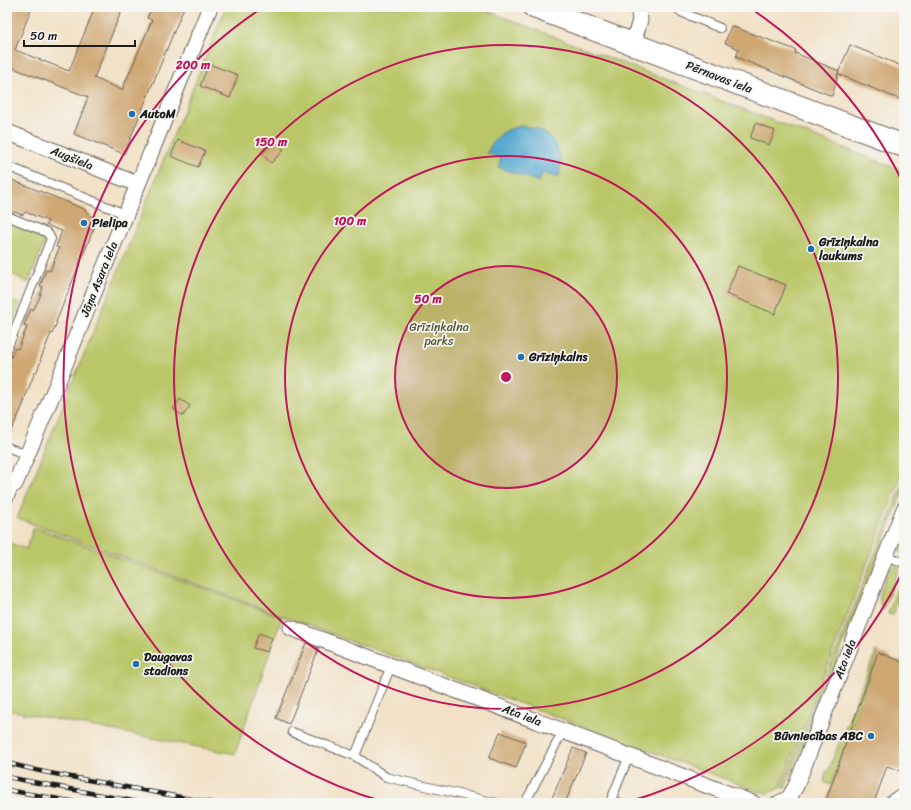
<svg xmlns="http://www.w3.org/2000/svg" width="911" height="810" font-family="Sriracha,sans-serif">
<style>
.green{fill:#bac769;stroke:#6b7242}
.water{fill:#53a6ce;stroke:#386175}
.building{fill:#cfa773}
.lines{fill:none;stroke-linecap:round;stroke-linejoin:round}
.lane-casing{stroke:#676158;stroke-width:10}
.street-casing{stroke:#676158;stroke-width:17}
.primary-casing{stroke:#676158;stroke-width:24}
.lane{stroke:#fff;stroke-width:8}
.street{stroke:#fff;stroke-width:15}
.primary{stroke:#fff;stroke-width:22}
.rail-casing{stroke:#1c1c1c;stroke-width:4.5}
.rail{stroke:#f6f6f2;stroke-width:3;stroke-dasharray:9;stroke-linecap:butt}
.ring{fill:none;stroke:#c2185b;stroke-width:2}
.poi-dot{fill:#1f6fb2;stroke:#f6f6f2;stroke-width:1.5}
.labels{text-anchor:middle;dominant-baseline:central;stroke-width:3.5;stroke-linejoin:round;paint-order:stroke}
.street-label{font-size:12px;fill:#1c1c1c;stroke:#f6f6f2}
.poi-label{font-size:12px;font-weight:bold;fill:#1c1c1c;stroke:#f6f6f2;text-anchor:start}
.park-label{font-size:12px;fill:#535837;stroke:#f6f6f2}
.centre{fill:#c2185b;stroke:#f6f6f2;stroke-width:2}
.ring-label{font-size:12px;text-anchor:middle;font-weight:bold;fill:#c2185b;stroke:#f6f6f2;stroke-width:3.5;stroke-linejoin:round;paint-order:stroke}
</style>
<rect width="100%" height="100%" fill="#f6f6f2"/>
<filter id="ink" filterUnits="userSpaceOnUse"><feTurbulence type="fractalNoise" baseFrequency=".025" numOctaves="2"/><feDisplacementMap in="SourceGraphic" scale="8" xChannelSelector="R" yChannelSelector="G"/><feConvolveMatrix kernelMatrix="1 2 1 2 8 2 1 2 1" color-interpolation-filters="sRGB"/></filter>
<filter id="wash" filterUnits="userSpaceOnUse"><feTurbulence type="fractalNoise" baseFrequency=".012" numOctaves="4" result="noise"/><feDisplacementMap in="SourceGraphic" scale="16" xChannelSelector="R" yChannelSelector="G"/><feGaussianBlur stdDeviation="0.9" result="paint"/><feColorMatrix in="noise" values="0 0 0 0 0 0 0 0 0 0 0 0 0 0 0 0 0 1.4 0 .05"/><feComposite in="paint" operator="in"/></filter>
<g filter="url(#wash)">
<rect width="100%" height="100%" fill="#f2e1c6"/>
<g class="green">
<path d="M226,7H477L904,171V469L780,788L766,794L17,518Z"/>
<path d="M7,222L43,237L45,242L28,283L7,271Z"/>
<path d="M7,300L20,303L7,336Z"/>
<path d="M904,480V489L804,744L786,786L782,788Z"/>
<path d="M34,527L282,617L235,754L7,710V542L26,549Z"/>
<path d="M904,534V555L898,550Z"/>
<path d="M897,566L900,567L883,610C875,596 884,583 889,570L892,567Z"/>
<path d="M900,586L903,587L893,615L888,614L897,588Z"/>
<path d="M876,651L878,652L831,785L824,782L826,772L828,771Z"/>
</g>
<path class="water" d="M523,126C551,128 567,151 558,178L543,173L539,182L498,167L501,158L487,153C495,137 504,128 523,126Z"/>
<g id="blocks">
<g class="building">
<path d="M7,7H32L15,50L69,71L95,7H123L94,78L122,90L152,20L147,18L152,7H184L124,154L74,134L88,97L8,66L7,68Z"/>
<path d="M731,26L796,50L795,53L839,71L832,96L736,57L739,49L725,43Z"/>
<path d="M850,45L904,67V101L838,74Z"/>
<path d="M209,64L238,75L230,98L200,86Z"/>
<path d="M756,123L775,131L769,145L750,138Z"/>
<path d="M178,140L205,151L198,167L171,156Z"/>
<path d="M276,141L284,150L271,163L262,154Z"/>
<path d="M7,178L84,209L92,217L94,221V228L56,322H57L52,334L51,333L40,361H41L36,373L35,372L24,400H25L20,412L7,439V376L11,365L8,364L15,348L18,349L27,327L24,325L31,309L33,310L39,299L43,287L40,286L46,270L50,271L59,248L56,247L62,231L46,225L48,221L25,212L23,215L7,209Z"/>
<path d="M738,266L786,285L775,314L726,294Z"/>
<path d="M180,399L190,406L183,416L173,409Z"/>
<path d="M259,633L272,638L267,652L253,648Z"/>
<path d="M306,643L319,648L289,724L276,718Z"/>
<path d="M878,652L904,663V772L887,766L874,803H825Z"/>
<path d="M500,732L526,742L516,768L489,758Z"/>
<path d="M573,748L586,753L565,803L552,798Z"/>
</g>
</g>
</g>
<g filter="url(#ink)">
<use href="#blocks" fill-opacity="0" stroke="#676158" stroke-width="1"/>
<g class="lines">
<g class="lane-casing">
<g id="lane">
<path d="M676,7L681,12L720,28"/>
<path d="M7,166L125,214"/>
<path d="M7,216L46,232L49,235L51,239L7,349"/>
<path d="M7,447L27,455"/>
<path d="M7,504L15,484"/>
<path d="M886,556L904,563"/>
<path d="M292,732L355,756L391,666"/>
<path d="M355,756L386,777L497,803"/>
<path d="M525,803L563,731"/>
<path d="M619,803L611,800L629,756"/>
<path d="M889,803L890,800L904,790"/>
</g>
</g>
<g class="street-casing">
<g id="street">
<path d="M633,44L640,20L638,7"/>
<path d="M7,132L137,184"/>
<path d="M15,484L59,379L210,7"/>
<path d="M291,628L753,803"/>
<path d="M779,803L789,798L796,786L904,509"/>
</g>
</g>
<g class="primary-casing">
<path id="primary" d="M534,7L904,146"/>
</g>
<use href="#lane" class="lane"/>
<use href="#street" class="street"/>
<use href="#primary" class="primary"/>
<g class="rail-casing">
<g id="rail">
<path d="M7,763L44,772L213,803"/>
<path d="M7,777L143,803"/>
<path d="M7,790L82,803"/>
</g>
</g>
<use href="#rail" class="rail"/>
</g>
</g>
<circle cx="506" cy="377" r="111" fill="#c2185b" fill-opacity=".12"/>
<g class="ring">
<circle cx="506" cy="377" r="111"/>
<circle cx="506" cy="377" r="221"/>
<circle cx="506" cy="377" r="332"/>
<path d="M903 571A442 442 0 0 1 624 803M388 803A442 442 0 0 1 262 8M750 8A442 442 0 0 1 903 183"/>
</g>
<g class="poi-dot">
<circle cx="132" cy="114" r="4"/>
<circle cx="84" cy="223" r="4"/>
<circle cx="811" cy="249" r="4"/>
<circle cx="521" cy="357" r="4"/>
<circle cx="136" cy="664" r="4"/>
<circle cx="871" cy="736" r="4"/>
</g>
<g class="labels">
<g class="street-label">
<text transform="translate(719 77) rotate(21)">Pērnavas iela</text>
<text transform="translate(72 158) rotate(22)">Augšiela</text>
<text transform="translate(99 279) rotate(-68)">Jāņa Asara iela</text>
<text transform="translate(845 659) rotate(-69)">Ata iela</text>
<text transform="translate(522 715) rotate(21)">Ata iela</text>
</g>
<g class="poi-label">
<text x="140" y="114">AutoM</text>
<text x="92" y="223">Pielipa</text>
<text x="819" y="242">Grīziņkalna<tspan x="819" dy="14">laukums</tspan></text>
<text x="529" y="357">Grīziņkalns</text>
<text x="144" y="657">Daugavas<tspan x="144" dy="14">stadions</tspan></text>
<text x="863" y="736" text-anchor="end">Būvniecības ABC</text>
</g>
<g class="park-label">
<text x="439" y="327">Grīziņkalna<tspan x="439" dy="14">parks</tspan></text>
</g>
</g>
<circle cx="506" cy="377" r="6" class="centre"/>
<g class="ring-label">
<text x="193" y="69">200 m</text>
<text x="271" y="146">150 m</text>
<text x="350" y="225">100 m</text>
<text x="428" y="303">50 m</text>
</g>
<rect width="911" height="810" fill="none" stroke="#f6f6f2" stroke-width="24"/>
<path d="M24 40v6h111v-6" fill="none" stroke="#1c1c1c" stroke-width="2"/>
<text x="30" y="40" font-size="12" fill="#1c1c1c" stroke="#f6f6f2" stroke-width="3" paint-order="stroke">50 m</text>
</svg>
